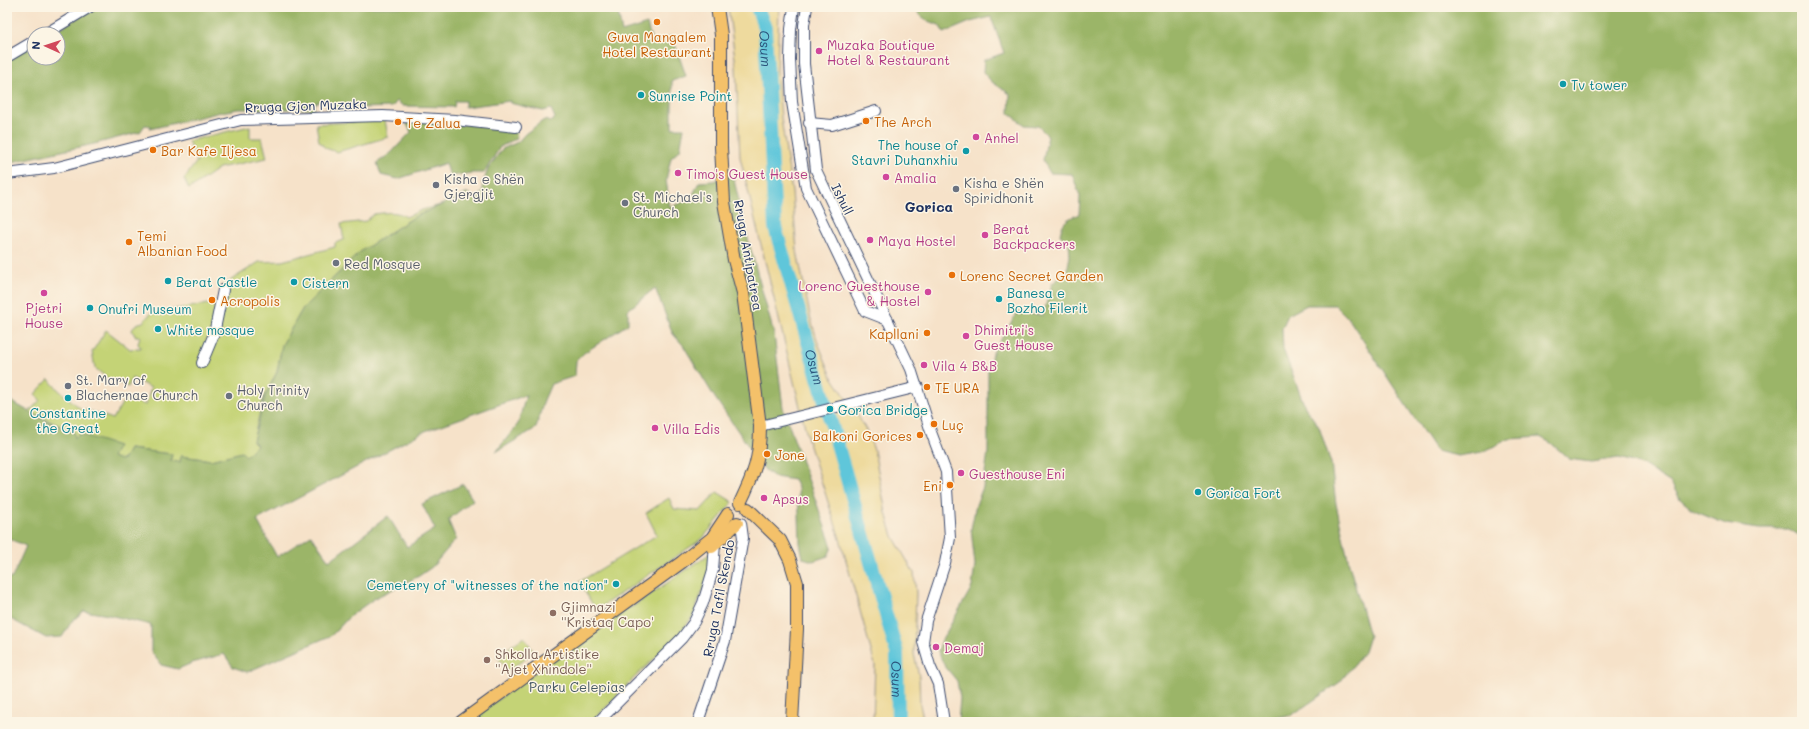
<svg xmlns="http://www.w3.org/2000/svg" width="1809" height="729" font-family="Mali,sans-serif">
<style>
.green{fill:#c4d376;stroke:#70816a}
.forest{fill:#9bb567;stroke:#5b7262}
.sand{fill:#eeda9e;stroke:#84847e}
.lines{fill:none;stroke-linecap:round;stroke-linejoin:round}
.river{stroke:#5ec6da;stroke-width:14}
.minor-casing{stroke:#3c4a6e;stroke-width:12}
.major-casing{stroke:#3c4a6e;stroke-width:14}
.minor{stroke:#fff;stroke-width:10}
.major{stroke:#f4c16a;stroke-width:12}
.food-dot{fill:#e8710a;stroke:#fcf5e5;stroke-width:1.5}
.hotel-dot{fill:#d1479c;stroke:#fcf5e5;stroke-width:1.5}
.culture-dot{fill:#0f9aa8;stroke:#fcf5e5;stroke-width:1.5}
.worship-dot{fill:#6b7280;stroke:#fcf5e5;stroke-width:1.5}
.education-dot{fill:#8d6e63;stroke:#fcf5e5;stroke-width:1.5}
.labels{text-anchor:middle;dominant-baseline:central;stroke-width:3;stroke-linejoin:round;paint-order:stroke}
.food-label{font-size:13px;fill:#c56008;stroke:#fcf5e5;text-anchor:start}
.hotel-label{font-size:13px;fill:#b23c85;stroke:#fcf5e5;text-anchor:start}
.culture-label{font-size:13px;fill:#0d838f;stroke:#fcf5e5;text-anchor:start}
.street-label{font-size:13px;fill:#1b2f5e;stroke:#fcf5e5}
.worship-label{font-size:13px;fill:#5b616d;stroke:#fcf5e5;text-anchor:start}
.education-label{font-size:13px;fill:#785e54;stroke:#fcf5e5;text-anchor:start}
.park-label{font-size:13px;fill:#455864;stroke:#fcf5e5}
.water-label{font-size:14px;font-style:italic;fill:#2c557d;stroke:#fcf5e5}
.neighbourhood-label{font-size:14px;font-weight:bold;fill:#1b2f5e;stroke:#fcf5e5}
</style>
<rect width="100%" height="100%" fill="#fcf5e5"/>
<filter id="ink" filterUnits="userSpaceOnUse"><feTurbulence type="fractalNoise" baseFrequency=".025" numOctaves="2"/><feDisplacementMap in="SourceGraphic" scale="8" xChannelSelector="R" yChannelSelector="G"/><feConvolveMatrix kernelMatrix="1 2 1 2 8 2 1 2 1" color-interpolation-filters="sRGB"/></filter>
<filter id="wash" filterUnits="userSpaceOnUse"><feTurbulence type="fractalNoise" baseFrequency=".012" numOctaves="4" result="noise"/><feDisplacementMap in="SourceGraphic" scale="16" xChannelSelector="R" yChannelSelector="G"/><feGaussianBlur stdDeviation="0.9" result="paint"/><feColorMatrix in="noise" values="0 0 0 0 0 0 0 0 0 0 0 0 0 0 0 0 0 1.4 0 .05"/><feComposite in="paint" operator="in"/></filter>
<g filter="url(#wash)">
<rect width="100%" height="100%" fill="#f6e2c9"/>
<g class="green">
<path d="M385,120L388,137L337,152L325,148L319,141L316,124Z"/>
<path d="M250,126V138H262L267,158L219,168L189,189L184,179L197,161L188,141Z"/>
<path d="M441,205L414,217L360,252L303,308L282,345L277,372L263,399L253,441L257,445L246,456L242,452L211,460L181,456L180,462L171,461V454L129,449L124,459C121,460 117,461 114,459C102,451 94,439 80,434L75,438L74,432L29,412L40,400L35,394L49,379C55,389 74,402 83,411L84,409L113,419L125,398L146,405L151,388L132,378L128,387L107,378L95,368L92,352L106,330L130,349L141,348L138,344L140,336H135L132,330L136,324L143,322L151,313L221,302L222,286L259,262L282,261L335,247V243L344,240L341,224L366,221L374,214C384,213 398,210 406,217L422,210Z"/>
<path d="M717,492L733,502L702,539L596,610L579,582L657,535L646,513L669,498L674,509L700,511Z"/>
<path d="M711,553L710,570L693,616L677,637L632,680L592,722H467L624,608L632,607Z"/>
<path d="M524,637L534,652L508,671L497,656Z"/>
</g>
<g class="forest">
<path d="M96,7H617L622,32L647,24L652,42L672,36L686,76L672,81V128H684L680,150L671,158L666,180L670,207L691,199L699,182L713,181L728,176L734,180L749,243L774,334L783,408L832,547L828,556L813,561L803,558L800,543L798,488L794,480L775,477L765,470L715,398L683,345L673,334L655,288L628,310V324L584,353L576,361L575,376L551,384L544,400L536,428L496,452L518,424L526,395L425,431L257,520L277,557L311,535L329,561L388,516L407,547L435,529L422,504L463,484L473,500L448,520L456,539L432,567L419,576L375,598L350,616L332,635L247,672L233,667L224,654L192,663L178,669L161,665L151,651V625L109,615L84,611L72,621L62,637L46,638L7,617V578H12L26,546L7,538V399L44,420L74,432L75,438L80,434L118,446L112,457L120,460L124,459L129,449L172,454L171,461L180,462L181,456L211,460L242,452L246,456L257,445L253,441L265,396L277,372L282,345L303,308L360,252L414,217L468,193L473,197L480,195L483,191L482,183L485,178L488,169L502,149L518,142L525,134L544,120L551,122L555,118L551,109L543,111L510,103V101L465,107V101H455L454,107L403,106L397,101L392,107L327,109L326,103L320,101L314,104V111H310V109H238L221,112L150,129L151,126L145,125L140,132L94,144L7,163V59L34,43V58H58V34H50Z"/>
<path d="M913,7H1802V537L1789,529H1759L1726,524L1694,511L1680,499L1671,483L1642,465L1619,458L1591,462L1569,459L1551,443L1540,437L1509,439L1482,452L1458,456L1436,451L1349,319L1335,305H1307L1288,315L1282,328L1283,349L1305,407L1319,427L1331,463L1336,504L1349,564L1369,636L1364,652L1340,682L1292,715L1268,718L1265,722H958L960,698L957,681L944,665L938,651L942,640L972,587L975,565L971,529L976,505L983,487L988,452V370L992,354L1017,313L1043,315L1052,284L1067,271L1070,256L1069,242L1060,235C1063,220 1066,220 1079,214L1080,196L1072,174L1050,173L1043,160L1048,136L1038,126L1024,125L1009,113L1010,94L992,82L983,72L984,60L1004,53L991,17L970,22L944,33L939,25L925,20Z"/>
<path d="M404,119L515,129L517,138L500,147L484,173H472L450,176L446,163L398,179L381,175L377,163L391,153L411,132Z"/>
</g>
<path class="sand" d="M728,7H779L777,71L781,118L792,192L797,251L810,316L818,343L832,377L856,412L867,432L874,450L886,513L893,536L914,573L916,593L914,654L919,676L920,705L924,722H873L875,665L841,542L808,440L740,157L736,66Z"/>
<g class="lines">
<path class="river" id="s1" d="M757,7L765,28L775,227L897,653L898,722"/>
</g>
</g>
<g filter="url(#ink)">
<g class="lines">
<g class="minor-casing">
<g id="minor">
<path d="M794,7L791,29L790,59L792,102L806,188L865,311L888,320"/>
<path d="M807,7L804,25V64L816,170L911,369L931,432L946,472L950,538L945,563L926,621L923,642L930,666L938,684L944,722"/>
<path d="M45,34L90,7"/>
<path d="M7,57L34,41"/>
<path d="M809,123L832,125L876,111"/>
<path d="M7,174L54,168L241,120L383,116L455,120L516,127"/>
<path d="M202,363L214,334L223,290"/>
<path d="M760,426L918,387"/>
<path d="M598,722L682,638L694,622L703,603L713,570L715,544"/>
<path d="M698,722L725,641L743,538L741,523"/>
</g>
</g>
<g class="major-casing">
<g id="major">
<path d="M717,7L721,35V147L724,202L734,260L743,293L760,426C760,459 754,474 740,503"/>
<path d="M748,509L780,540L790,560L797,583V629L792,722"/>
<path d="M712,547L737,523"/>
<path d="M461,722L682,562L712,538L728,514"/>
</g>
</g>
<use href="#minor" class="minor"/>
<use href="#major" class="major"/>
</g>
</g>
<g class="food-dot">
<circle cx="657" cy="22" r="4"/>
<circle cx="866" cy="121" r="4"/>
<circle cx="398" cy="122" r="4"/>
<circle cx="153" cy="150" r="4"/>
<circle cx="129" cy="242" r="4"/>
<circle cx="952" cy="275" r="4"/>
<circle cx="212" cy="300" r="4"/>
<circle cx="927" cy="333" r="4"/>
<circle cx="927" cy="387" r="4"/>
<circle cx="934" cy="424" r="4"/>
<circle cx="920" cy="435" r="4"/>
<circle cx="767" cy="454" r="4"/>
<circle cx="950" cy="485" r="4"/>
</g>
<g class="hotel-dot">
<circle cx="819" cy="51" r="4"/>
<circle cx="976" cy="137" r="4"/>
<circle cx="678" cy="173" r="4"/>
<circle cx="886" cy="177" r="4"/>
<circle cx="985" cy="235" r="4"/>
<circle cx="870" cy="240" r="4"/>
<circle cx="928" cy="292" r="4"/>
<circle cx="44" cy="293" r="4"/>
<circle cx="966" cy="336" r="4"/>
<circle cx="924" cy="365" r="4"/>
<circle cx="655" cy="428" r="4"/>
<circle cx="961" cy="473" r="4"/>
<circle cx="764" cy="498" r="4"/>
<circle cx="936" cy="647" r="4"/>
</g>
<g class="culture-dot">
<circle cx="1563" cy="84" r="4"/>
<circle cx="641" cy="95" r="4"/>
<circle cx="966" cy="151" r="4"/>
<circle cx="168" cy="281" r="4"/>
<circle cx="294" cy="282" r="4"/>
<circle cx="999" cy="299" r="4"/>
<circle cx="90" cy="308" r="4"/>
<circle cx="158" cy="329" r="4"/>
<circle cx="68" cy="398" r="4"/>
<circle cx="830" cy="409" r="4"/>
<circle cx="1198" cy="492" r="4"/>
<circle cx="616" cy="584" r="4"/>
</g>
<g class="worship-dot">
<circle cx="436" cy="185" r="4"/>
<circle cx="956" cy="189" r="4"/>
<circle cx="625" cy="203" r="4"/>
<circle cx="336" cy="263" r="4"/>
<circle cx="68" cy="386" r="4"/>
<circle cx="229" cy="396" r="4"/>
</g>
<g class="education-dot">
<circle cx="553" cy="613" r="4"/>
<circle cx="487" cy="660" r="4"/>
</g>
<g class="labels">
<g class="food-label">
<text x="657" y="36" text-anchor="middle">Guva Mangalem<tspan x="657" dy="15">Hotel Restaurant</tspan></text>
<text x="874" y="121">The Arch</text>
<text x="406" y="122">Te Zalua</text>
<text x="161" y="150">Bar Kafe Iljesa</text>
<text x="137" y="235">Temi<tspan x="137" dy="15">Albanian Food</tspan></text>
<text x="960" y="275">Lorenc Secret Garden</text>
<text x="220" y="300">Acropolis</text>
<text x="919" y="333" text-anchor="end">Kapllani</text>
<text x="935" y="387">TE URA</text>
<text x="942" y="424">Luç</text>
<text x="912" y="435" text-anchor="end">Balkoni Gorices</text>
<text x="775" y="454">Jone</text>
<text x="942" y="485" text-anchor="end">Eni</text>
</g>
<g class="hotel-label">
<text x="827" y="44">Muzaka Boutique<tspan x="827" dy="15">Hotel &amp; Restaurant</tspan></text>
<text x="984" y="137">Anhel</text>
<text x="686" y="173">Timo's Guest House</text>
<text x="894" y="177">Amalia</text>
<text x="993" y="228">Berat<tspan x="993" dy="15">Backpackers</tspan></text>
<text x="878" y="240">Maya Hostel</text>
<text x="920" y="285" text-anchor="end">Lorenc Guesthouse<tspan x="920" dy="15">&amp; Hostel</tspan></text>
<text x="44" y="307" text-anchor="middle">Pjetri<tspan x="44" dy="15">House</tspan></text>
<text x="974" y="329">Dhimitri's<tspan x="974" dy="15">Guest House</tspan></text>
<text x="932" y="365">Vila 4 B&amp;B</text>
<text x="663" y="428">Villa Edis</text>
<text x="969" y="473">Guesthouse Eni</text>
<text x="772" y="498">Apsus</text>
<text x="944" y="647">Demaj</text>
</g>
<g class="culture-label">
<text x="1571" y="84">Tv tower</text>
<text x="649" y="95">Sunrise Point</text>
<text x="958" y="144" text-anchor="end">The house of<tspan x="958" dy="15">Stavri Duhanxhiu</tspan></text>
<text x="176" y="281">Berat Castle</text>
<text x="302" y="282">Cistern</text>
<text x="1007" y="292">Banesa e<tspan x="1007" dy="15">Bozho Filerit</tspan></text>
<text x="98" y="308">Onufri Museum</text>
<text x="166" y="329">White mosque</text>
<text x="838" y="409">Gorica Bridge</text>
<text x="68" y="412" text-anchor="middle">Constantine<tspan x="68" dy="15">the Great</tspan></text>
<text x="1206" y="492">Gorica Fort</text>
<text x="608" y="584" text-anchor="end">Cemetery of "witnesses of the nation"</text>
</g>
<g class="street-label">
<text transform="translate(306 105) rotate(-2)">Rruga Gjon Muzaka</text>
<text transform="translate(843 199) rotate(64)">Ishull</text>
<text transform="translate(749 255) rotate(80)">Rruga Antipatrea</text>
<text transform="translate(718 598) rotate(-79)">Rruga Tafil Skendo</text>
</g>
<g class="worship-label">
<text x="444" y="178">Kisha e Shën<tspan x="444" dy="15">Gjergjit</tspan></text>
<text x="964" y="182">Kisha e Shën<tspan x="964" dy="15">Spiridhonit</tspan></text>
<text x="633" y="196">St. Michael's<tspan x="633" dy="15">Church</tspan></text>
<text x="344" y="263">Red Mosque</text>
<text x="76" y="379">St. Mary of<tspan x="76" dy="15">Blachernae Church</tspan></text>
<text x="237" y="389">Holy Trinity<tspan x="237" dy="15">Church</tspan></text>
</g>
<g class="education-label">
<text x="561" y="606">Gjimnazi<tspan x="561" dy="15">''Kristaq Capo'</tspan></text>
<text x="495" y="653">Shkolla Artistike<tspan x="495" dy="15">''Ajet Xhindole''</tspan></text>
</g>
<g class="park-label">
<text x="577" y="686">Parku Celepias</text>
</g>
<g class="water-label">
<text stroke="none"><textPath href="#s1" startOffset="43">Osum</textPath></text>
<text stroke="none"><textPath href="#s1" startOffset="367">Osum</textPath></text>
<text stroke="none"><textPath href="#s1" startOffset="691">Osum</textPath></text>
</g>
<g class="neighbourhood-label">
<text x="929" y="206">Gorica</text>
</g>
</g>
<rect width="1809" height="729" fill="none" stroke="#fcf5e5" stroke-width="24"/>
<g transform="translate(46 46) rotate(273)"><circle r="19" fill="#fcf5e5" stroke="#a2a6af"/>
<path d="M0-3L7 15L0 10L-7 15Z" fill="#d1495b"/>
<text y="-6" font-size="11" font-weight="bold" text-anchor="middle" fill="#1b2f5e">N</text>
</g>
</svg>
